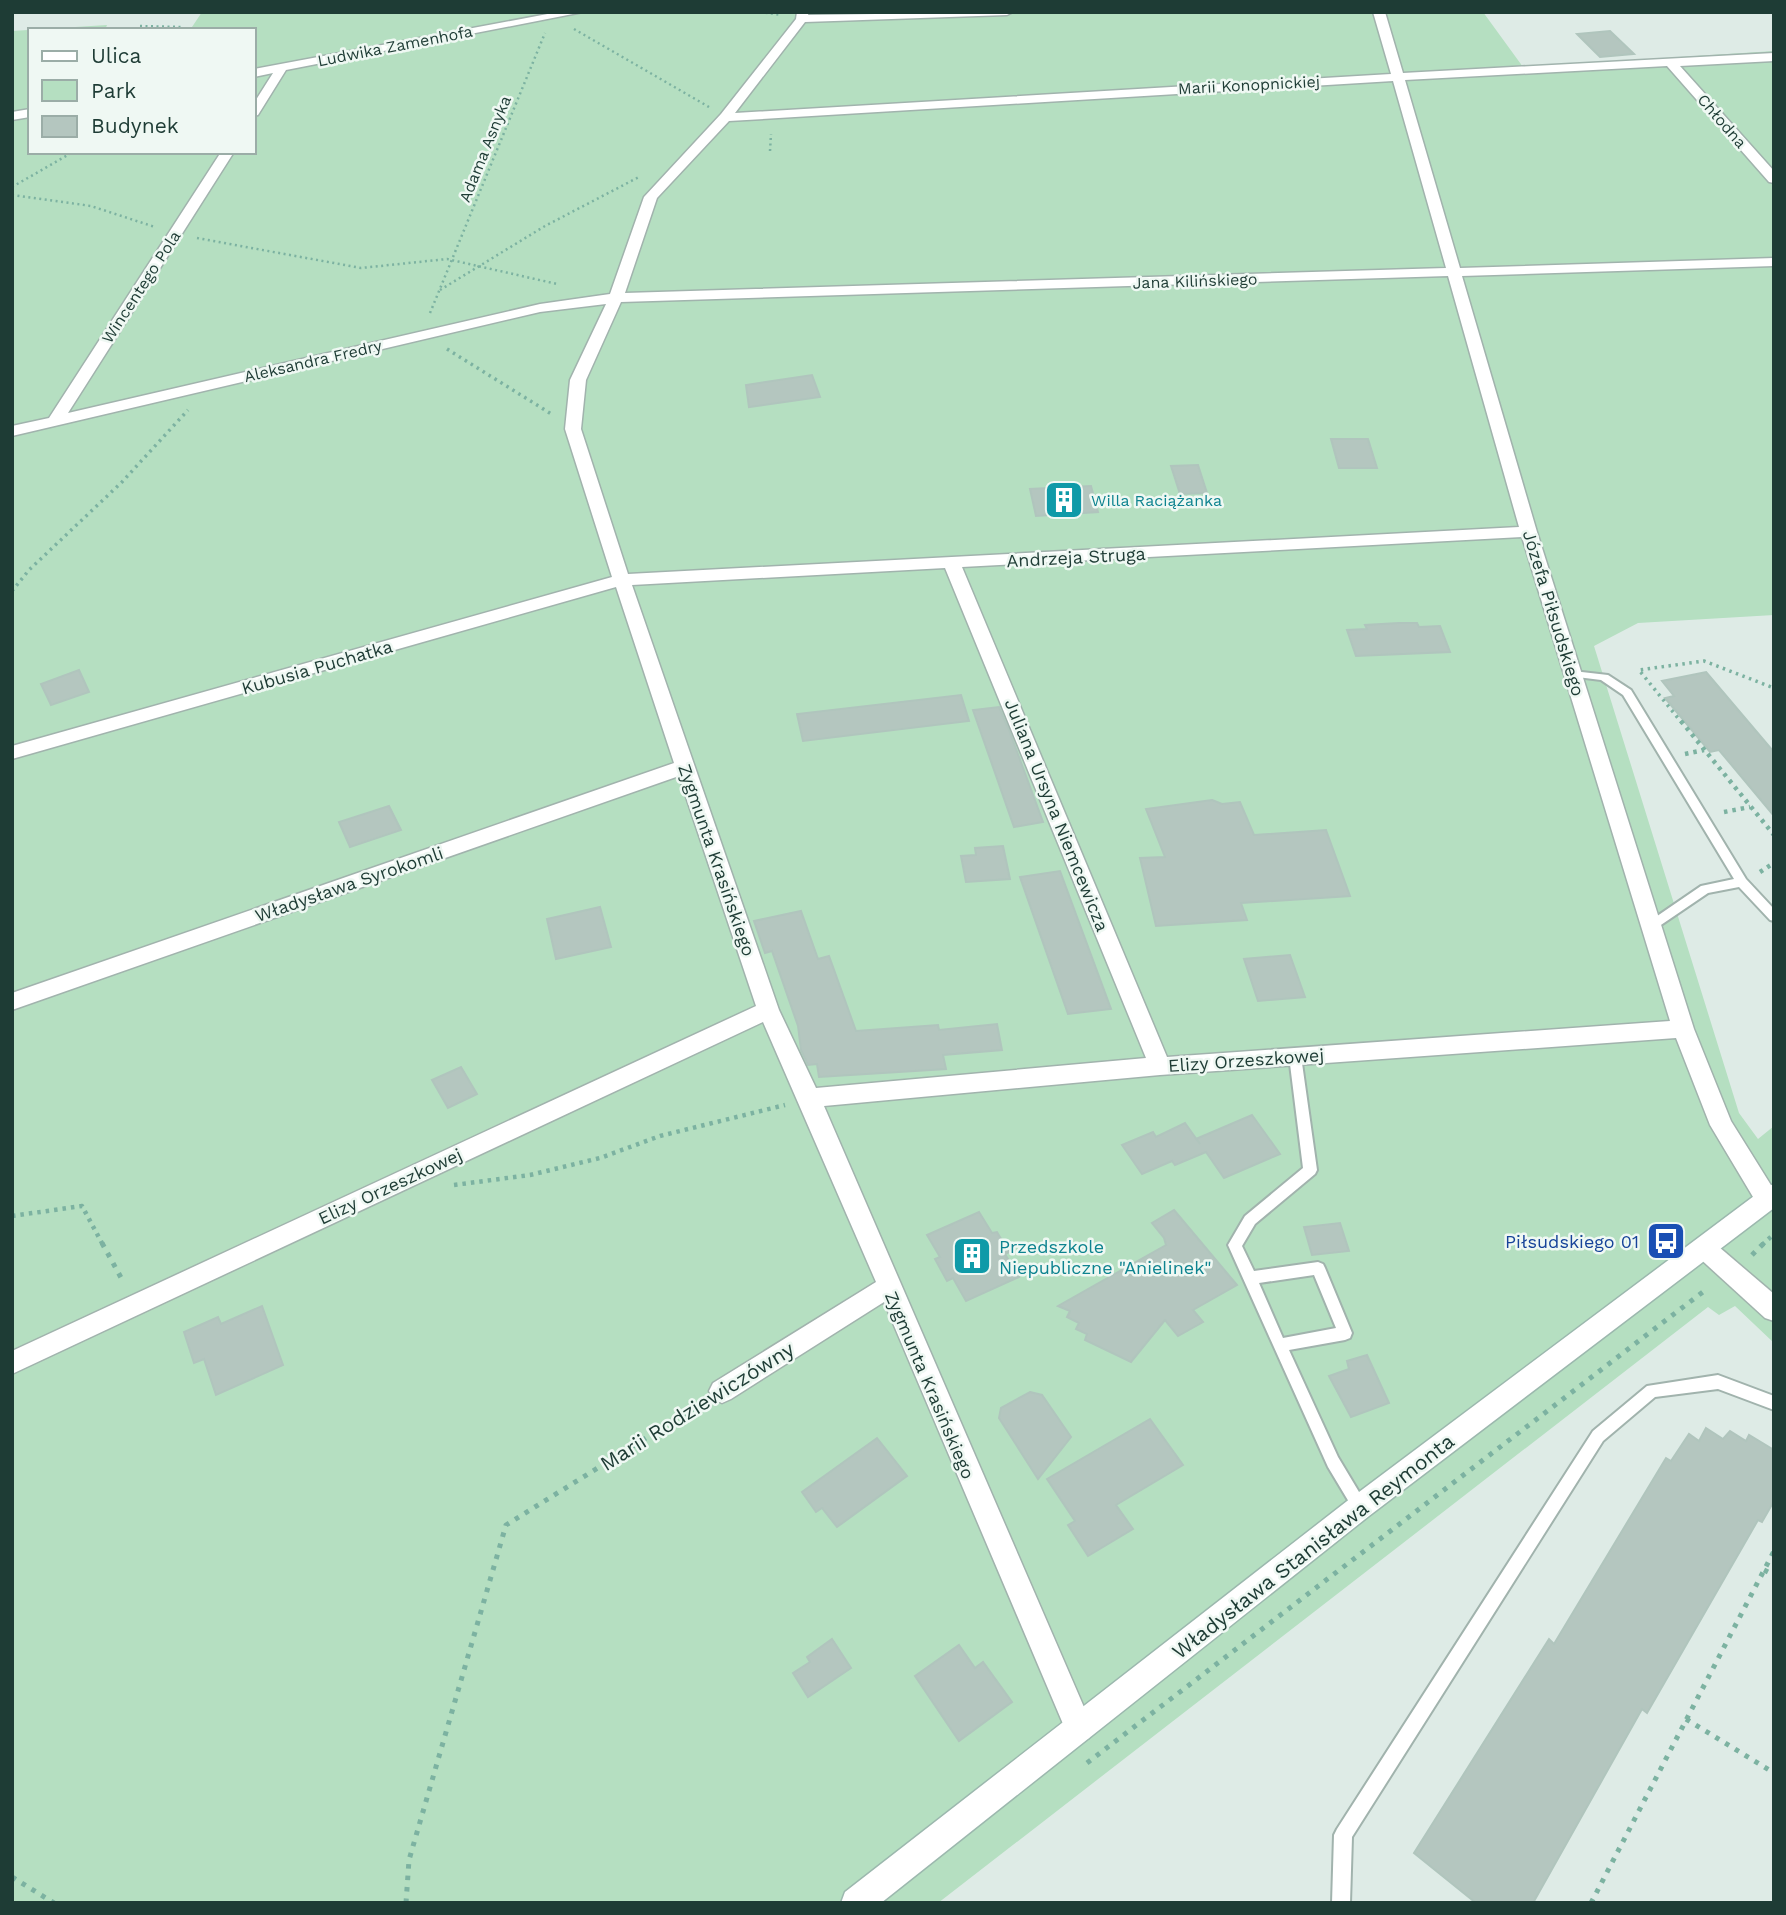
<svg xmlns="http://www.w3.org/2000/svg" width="1786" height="1915" font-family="'Work Sans',sans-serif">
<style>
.green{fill:#b5dfc1}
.building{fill:#b4c6bf;stroke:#b0c5bd;stroke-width:2}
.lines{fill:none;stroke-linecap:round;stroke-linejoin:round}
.lane-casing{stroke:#a1b3ad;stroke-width:4}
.street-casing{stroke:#a1b3ad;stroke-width:3}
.secondary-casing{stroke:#9cb8ae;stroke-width:3}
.path-far3{stroke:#7cb2a1;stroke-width:2.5;stroke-dasharray:2 3.5;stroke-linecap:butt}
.path-far2{stroke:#7cb2a1;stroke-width:3.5;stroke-dasharray:2.5 4.5;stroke-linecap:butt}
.path-far1{stroke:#7cb2a1;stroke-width:4.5;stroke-dasharray:3.5 5;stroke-linecap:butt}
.path{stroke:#7cb2a1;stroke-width:5;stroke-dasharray:4.5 7;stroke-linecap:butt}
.lane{fill:#fff;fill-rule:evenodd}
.street{fill:#fff;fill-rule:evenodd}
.secondary{fill:#fff;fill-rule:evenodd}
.labels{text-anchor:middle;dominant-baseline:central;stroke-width:5;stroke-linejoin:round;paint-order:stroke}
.far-street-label{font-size:16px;fill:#1e3c35;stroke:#eff8f3}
.far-culture-label{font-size:16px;fill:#0d838f;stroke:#eff8f3;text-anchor:start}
.street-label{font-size:18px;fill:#1e3c35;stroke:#eff8f3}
.transit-label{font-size:18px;fill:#164399;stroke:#eff8f3;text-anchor:end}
.culture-label{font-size:18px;fill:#0d838f;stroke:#eff8f3;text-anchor:start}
.near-street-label{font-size:21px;fill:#1e3c35;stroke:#eff8f3}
</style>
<rect width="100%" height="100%" fill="#deebe6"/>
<path class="green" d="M202,12H1483L1523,67L1774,51V615L1638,623L1594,646L1739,1113L1758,1139L1774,1126V1343L1735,1306L1719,1315L1708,1307L938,1903H12V31L107,25L105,30H30V152H254V30H190Z"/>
<g class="building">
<path d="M1610,31L1634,54L1600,57L1577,34Z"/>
<path d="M812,375L820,397L749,407L746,385Z"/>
<path d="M1331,439H1368L1377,468H1339Z"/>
<path d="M1198,465L1207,493L1180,494L1171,466Z"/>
<path d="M1091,486L1098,512L1036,516L1030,489Z"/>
<path d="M1399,623H1417L1419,627L1440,626L1450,652L1356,656L1347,630L1367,629L1365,625Z"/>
<path d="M79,670L89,692L51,705L41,684Z"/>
<path d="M1706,672L1774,752V816L1719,750L1710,752L1665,698L1674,696L1662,681Z"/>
<path d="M961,695L969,721L803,741L797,714Z"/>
<path d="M999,707L1009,730L1043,822L1014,827L973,710Z"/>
<path d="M1212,800L1222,804L1240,802L1254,835L1326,830L1350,896L1241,903L1247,920L1156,926L1140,858L1165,857L1146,809Z"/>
<path d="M389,806L401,830L350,847L339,822Z"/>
<path d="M1003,846L1010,879L966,882L961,856L976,855L975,848Z"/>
<path d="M1060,871L1111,1009L1068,1014L1020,877Z"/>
<path d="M600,907L611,947L556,959L547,919Z"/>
<path d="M801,911L818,959L829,956L856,1031L938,1025L939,1030L997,1024L1002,1050L943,1055L946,1069L819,1077L817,1064L808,1065L801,1050L798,1026L772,951L765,953L754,921Z"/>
<path d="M1290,955L1305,997L1258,1001L1244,959Z"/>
<path d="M461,1067L477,1094L448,1108L432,1080Z"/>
<path d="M1252,1115L1280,1154L1224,1178L1206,1152L1175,1165L1172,1161L1142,1174L1122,1145L1153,1132L1156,1137L1185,1123L1200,1144L1196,1139Z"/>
<path d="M1174,1210L1237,1285L1193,1310L1203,1322L1178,1336L1165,1320L1131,1362L1085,1340L1087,1334L1076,1329L1079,1323L1067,1317L1070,1311L1058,1306L1166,1245L1164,1238L1152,1223Z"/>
<path d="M979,1212L992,1233L997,1232L1009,1252L1005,1254L1019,1277L966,1301L953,1278L947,1281L935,1259L940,1257L927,1235Z"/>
<path d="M1340,1223L1349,1251L1312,1255L1304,1227Z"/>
<path d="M262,1306L283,1365L216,1395L204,1359L194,1363L184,1332L218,1317L221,1324Z"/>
<path d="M1367,1355L1389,1403L1351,1417L1329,1376L1349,1369L1347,1361Z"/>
<path d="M1030,1392L1042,1395L1071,1437L1038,1479L999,1418L1001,1408Z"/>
<path d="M1150,1419L1183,1465L1116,1505L1133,1529L1088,1556L1068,1525L1075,1521L1047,1479Z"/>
<path d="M1706,1428L1723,1439L1730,1431L1746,1441L1749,1435L1774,1450V1501L1762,1522L1758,1520L1647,1713L1642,1709L1533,1903H1476L1414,1853L1549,1639L1554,1644L1666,1458L1671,1461L1689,1434L1699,1441Z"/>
<path d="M877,1438L907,1476L837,1527L822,1508L816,1512L802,1492Z"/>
<path d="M832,1639L851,1668L808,1697L793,1673L810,1662L807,1657Z"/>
<path d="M959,1645L975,1668L983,1662L1012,1702L959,1741L915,1676Z"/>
</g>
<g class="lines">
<g class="lane-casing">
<g id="lane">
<path d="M1573,671L1608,675L1631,690L1746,879L1774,909V921L1770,920L1739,887L1708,893L1655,929H1647L1645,926L1647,923L1701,886L1734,879L1623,695L1601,680L1569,676L1568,674L1569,672Z"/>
<path d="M1295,1051L1300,1052L1301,1056L1317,1170L1315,1174L1255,1224L1242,1246L1254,1271L1318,1262L1323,1264L1325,1268L1352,1333L1350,1338L1345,1340L1289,1350L1338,1457L1368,1507L1365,1512L1360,1515L1355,1512L1328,1467L1228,1245L1245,1216L1303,1168L1289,1056L1290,1052ZM1314,1275L1336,1328L1283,1338L1259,1283Z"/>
<path d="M1718,1375L1774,1396V1410L1718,1389L1655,1397L1603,1441L1352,1837L1350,1903H1332L1334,1835L1337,1829L1593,1431L1647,1386Z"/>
</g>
</g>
<g class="street-casing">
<g id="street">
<path d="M558,12H583L286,70L258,115L254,116V103L273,73L254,77V69Z"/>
<path d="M797,12H809L808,15L1013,12L1007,15L805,22L735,113L1391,74L1373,12H1385L1403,73L1774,53V61L1680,66L1774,171V183L1769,182L1667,66L1405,80L1460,268L1774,258V266L1462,276L1537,532L1694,1029L1731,1121L1774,1190V1208L1767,1210L1759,1207L1710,1125L1676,1038L1160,1075L824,1106L1093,1728L1089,1738L1079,1742L1069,1738L884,1302L731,1399L722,1403L713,1399L709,1391L713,1383L876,1282L763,1022L12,1374V1351L756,1006L679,776L12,1010V993L674,763L616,587L12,759V746L612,577L565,429L570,380L606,304L540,312L12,436V426L49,418L221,152H234L68,413L540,304L610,294L644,197L721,114L796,19ZM1393,81L1446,268L625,293L657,198L729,121ZM1448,276L1519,527L628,574L581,429L586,380L621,302ZM1522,537L1670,1021L1167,1057L962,567ZM945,568L1146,1058L816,1088L779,1010L632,585Z"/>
<path d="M30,109V117L12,120V112Z"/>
<path d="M1704,1238L1712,1241L1774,1294V1321L1765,1318L1696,1255L1692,1248L1696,1241Z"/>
</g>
</g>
<g class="secondary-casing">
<path id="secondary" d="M1774,1184V1208L1369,1516L881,1903H841L845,1892L1351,1498L1766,1187Z"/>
</g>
<g class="path-far3">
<path d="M760,12L781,15"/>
<path d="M140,26L181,27L187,30"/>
<path d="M574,29L709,107"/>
<path d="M770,151L771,134"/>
<path d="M12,187L73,152"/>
<path d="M12,195L91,206L155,227"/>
<path d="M197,238L361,268L447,259L557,284"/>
<path d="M440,290L545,226L639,177"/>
<path d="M430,313L545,33"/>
</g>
<g class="path-far2">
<path d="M447,349L553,415"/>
<path d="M12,591L29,570L122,482L188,410"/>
<path d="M1682,723L1639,670L1704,661L1774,688"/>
</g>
<g class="path-far1">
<path d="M1681,721L1774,835"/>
<path d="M1685,754L1704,750"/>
<path d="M1724,812L1750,807"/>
<path d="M1760,872L1774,863"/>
<path d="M454,1185L530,1175L600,1158L660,1136L785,1105"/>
<path d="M12,1216L82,1206L103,1245"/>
<path d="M1762,1245L1774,1234"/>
</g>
<g class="path">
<path d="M102,1243L124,1283"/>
<path d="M1752,1255L1764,1243"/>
<path d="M1764,1570L1774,1575"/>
<path d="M1686,1719L1774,1773"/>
<path d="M1087,1763L1708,1288"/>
<path d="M12,1877L54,1903"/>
<path d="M406,1903L409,1860L506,1525L699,1405"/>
<path d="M1591,1903L1774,1551"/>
</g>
<use href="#lane" class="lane"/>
<use href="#street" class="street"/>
<use href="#secondary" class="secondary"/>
</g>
<defs>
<g id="building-square" transform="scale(2.0125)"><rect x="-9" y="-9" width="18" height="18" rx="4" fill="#0f9aa8" stroke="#eff8f3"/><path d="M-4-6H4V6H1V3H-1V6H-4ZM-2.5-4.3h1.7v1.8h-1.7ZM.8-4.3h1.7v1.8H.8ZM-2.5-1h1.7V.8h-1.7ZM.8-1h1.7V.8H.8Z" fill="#fff"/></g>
<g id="bus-square" transform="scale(2.0125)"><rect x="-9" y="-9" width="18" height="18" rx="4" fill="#1a4fb4" stroke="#eff8f3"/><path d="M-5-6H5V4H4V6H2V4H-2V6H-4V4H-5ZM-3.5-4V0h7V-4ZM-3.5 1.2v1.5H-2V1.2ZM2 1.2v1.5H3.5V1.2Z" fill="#fff"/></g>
</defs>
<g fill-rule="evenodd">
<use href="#building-square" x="1064" y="500"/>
<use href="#bus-square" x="1666" y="1241"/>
<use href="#building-square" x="972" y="1256"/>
</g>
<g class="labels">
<g class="far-street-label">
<text transform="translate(395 46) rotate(-11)">Ludwika Zamenhofa</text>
<text transform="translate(1249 85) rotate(-3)">Marii Konopnickiej</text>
<text transform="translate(1722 121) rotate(49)">Chłodna</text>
<text transform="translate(485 149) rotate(-68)">Adama Asnyka</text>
<text transform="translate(1195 281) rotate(-2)">Jana Kilińskiego</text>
<text transform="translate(141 287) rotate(-57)">Wincentego Pola</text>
<text transform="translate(313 361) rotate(-13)">Aleksandra Fredry</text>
</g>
<g class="far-culture-label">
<text x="1091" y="500">Willa Raciążanka</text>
</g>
<g class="street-label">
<text transform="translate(1076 557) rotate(-3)">Andrzeja Struga</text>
<text transform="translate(1554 613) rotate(73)">Józefa Piłsudskiego</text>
<text transform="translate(317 667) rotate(-16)">Kubusia Puchatka</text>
<text transform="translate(1057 815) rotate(68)">Juliana Ursyna Niemcewicza</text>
<text transform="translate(717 860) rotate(71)">Zygmunta Krasińskiego</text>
<text transform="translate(349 884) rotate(-19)">Władysława Syrokomli</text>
<text transform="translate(1246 1060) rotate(-4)">Elizy Orzeszkowej</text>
<text transform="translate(390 1186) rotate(-25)">Elizy Orzeszkowej</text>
<text transform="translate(930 1385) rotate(67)">Zygmunta Krasińskiego</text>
</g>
<g class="transit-label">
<text x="1639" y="1241">Piłsudskiego 01</text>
</g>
<g class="culture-label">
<text x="999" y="1246">Przedszkole<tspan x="999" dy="21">Niepubliczne "Anielinek"</tspan></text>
</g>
<g class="near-street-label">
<text transform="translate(697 1406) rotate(-32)">Marii Rodziewiczówny</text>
<text transform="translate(1313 1546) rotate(-38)">Władysława Stanisława Reymonta</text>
</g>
</g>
<rect width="1786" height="1915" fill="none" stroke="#1e3c35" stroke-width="28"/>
<rect x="28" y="28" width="228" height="126" fill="#eff8f3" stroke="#9bada7" stroke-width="2"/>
<rect x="42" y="51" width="35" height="10" fill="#ffffff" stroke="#9bada7" stroke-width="2"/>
<text x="91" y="63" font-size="21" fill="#1e3c35">Ulica</text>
<rect x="42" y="80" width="35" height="21" fill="#b5dfc1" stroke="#9bada7" stroke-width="2"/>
<text x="91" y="98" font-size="21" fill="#1e3c35">Park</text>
<rect x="42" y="116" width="35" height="21" fill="#b4c6bf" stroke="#9bada7" stroke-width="2"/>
<text x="91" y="133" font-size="21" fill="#1e3c35">Budynek</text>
</svg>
